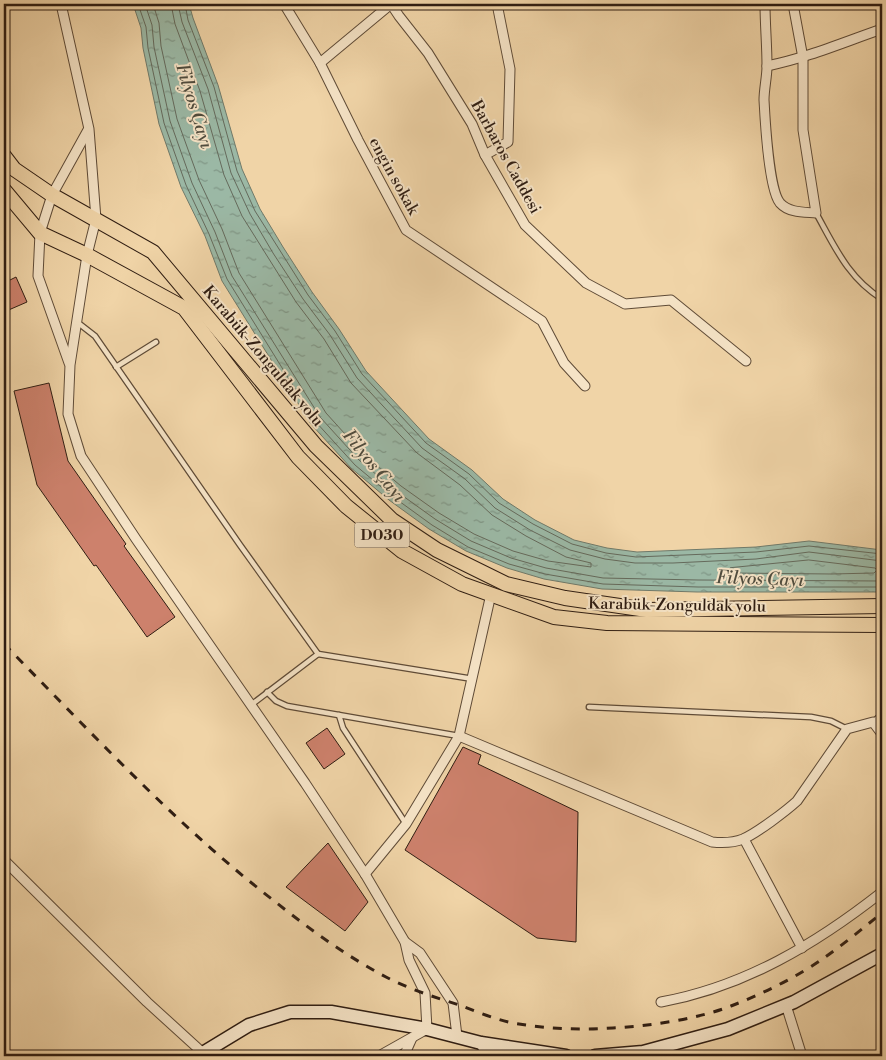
<svg xmlns="http://www.w3.org/2000/svg" width="886" height="1060" font-family="'Libre Bodoni',serif">
<style>
.water{fill:url(#water-ripples);stroke:#707a6a}
.lines{fill:none;stroke-linecap:round;stroke-linejoin:round}
.shore{stroke:#656a5c;stroke-width:1}
.building{fill:#cd816c;stroke:#2f1d12}
.service-casing{stroke:#5f4b37;stroke-width:7}
.minor-casing{stroke:#5f4b37;stroke-width:11}
.secondary-casing{stroke:#2f1d12;stroke-width:15}
.trunk-casing{stroke:#2f1d12;stroke-width:16}
.service{stroke:#f5e3c6;stroke-width:4.5}
.minor{stroke:#f5e3c6;stroke-width:9}
.secondary{stroke:#f5e3c6;stroke-width:12}
.trunk{stroke:#f0d4a7;stroke-width:14}
.rail{stroke:#2f1d12;stroke-width:3;stroke-dasharray:9 9;stroke-linecap:butt}
.labels{text-anchor:middle;dominant-baseline:central;stroke-width:4;stroke-linejoin:round;paint-order:stroke}
.shield{fill:#f5e3c6;stroke:#6a5848;stroke-width:1}
.shield-label{font-size:15px;font-weight:bold;fill:#2f1d12}
.street-label{font-size:16px;fill:#2f1d12;stroke:#f5e3c6}
.water-label{font-size:18px;font-style:italic;fill:#4f4c3e;stroke:#f5e3c6}
</style>
<defs>
<pattern id="water-ripples" width="26" height="14" patternUnits="userSpaceOnUse" patternTransform="scale(1.25)"><rect width="26" height="14" fill="#9bb8a5"/><path d="M2 4q2-2 4 0t4 0M15 11q2-2 4 0t4 0" fill="none" stroke="#7f9585"/></pattern>
</defs>
<rect width="100%" height="100%" fill="#f0d4a7"/>
<filter id="stains"><feTurbulence type="fractalNoise" baseFrequency=".004" numOctaves="4"/><feColorMatrix values="0 0 0 0 .2 0 0 0 0 .09 0 0 0 0 .02 0 0 0 .5 -.17"/></filter>
<radialGradient id="worn" r=".72"><stop offset=".6" stop-color="#630" stop-opacity="0"/><stop offset="1" stop-color="#630" stop-opacity=".3"/></radialGradient>
<path class="water" d="M133,4H189L193,18L218,85L242,169L260,209L283,247L312,292L339,329L366,371L429,439L472,470L503,499L535,520L574,540L607,548L637,552L756,547L809,541L882,550V592H697L602,589L544,579L507,568L466,551L429,529L389,500L351,468L311,424L222,281L205,236L181,187L159,124L143,48L141,28Z"/>
<g class="lines">
<g class="shore">
<path d="M138,4L146,27L148,48L164,123L186,185L209,234L227,279L315,421L355,465L392,496L432,525L468,547L509,564L545,574L603,584L698,587H882"/>
<path d="M145,4L152,25L154,47L170,121L192,183L215,232L232,276L320,417L359,460L396,491L435,519L471,541L511,558L546,568L603,578L698,580L882,581"/>
<path d="M153,4L159,23L161,46L177,119L199,180L222,229L239,273L326,413L364,455L401,486L439,513L474,534L513,551L548,561L591,567V563L566,557L526,536L492,515L460,485L417,453L351,383L324,339L296,302L242,216L224,175L200,91L175,24L171,4"/>
<path d="M178,4L182,22L208,89L231,173L250,214L273,253L303,299L330,335L357,378L422,448L465,479L495,508L530,530L570,550L605,559L635,563H673L756,559L809,552L882,561"/>
<path d="M185,4L188,20L214,87L237,171L255,211L279,249L308,295L335,331L362,374L426,443L469,474L499,503L533,524L572,544L606,553L636,557L756,552L809,546L882,554"/>
<path d="M809,560L875,568L877,570L874,573L832,574L730,573L728,570L730,568Z"/>
</g>
</g>
<g class="building">
<path d="M16,277L27,302L4,312V283Z"/>
<path d="M49,383L68,461L126,544L124,546L175,617L147,637L96,565L94,566L37,485L14,391Z"/>
<path d="M327,728L345,754L324,769L306,743Z"/>
<path d="M463,747L481,755L478,764L578,812L576,942L537,938L405,850Z"/>
<path d="M328,843L368,902L345,931L286,887Z"/>
</g>
<g class="lines">
<g class="service-casing">
<g id="service">
<path d="M816,213C835,247 848,278 882,299"/>
<path d="M77,322L95,336L240,545L318,654"/>
<path d="M116,367L156,342"/>
<path d="M267,692L276,701L287,706L459,736"/>
<path d="M251,705L318,654L473,679"/>
<path d="M589,707L811,717L831,721L847,729"/>
<path d="M339,715L343,728L406,824"/>
<path d="M873,722L882,714"/>
</g>
</g>
<g class="minor-casing">
<g id="minor">
<path d="M61,4L89,129L96,219L87,255L70,365L68,414L81,456L136,539L305,783L365,874L405,942L409,960L425,993L427,1029L379,1056"/>
<path d="M284,4L320,63L358,140L406,230L542,321L564,363L585,386"/>
<path d="M391,4L399,16L428,53L472,124L485,155L525,225L586,283L625,304L671,300L746,361"/>
<path d="M765,4C765,24 767,45 767,66C767,77 764,89 764,100C765,119 769,190 780,203C789,213 804,212 816,213L803,130V58L793,4"/>
<path d="M320,63L391,4"/>
<path d="M767,66C807,58 844,42 882,29"/>
<path d="M485,155L508,142L510,69L497,4"/>
<path d="M69,363L38,276L40,233L52,195L88,130"/>
<path d="M459,736L491,594"/>
<path d="M744,839L802,948"/>
<path d="M4,860L147,1002L203,1053"/>
<path d="M365,874L406,824L459,736L712,842C722,843 733,843 743,839C757,833 786,811 797,801L847,729L873,722L882,734"/>
<path d="M405,942L420,953L453,1003L457,1036"/>
<path d="M661,1002C744,987 816,944 882,892"/>
<path d="M786,1005L802,1056"/>
<path d="M481,1043L486,1056"/>
<path d="M404,1056L412,1038"/>
</g>
</g>
<g class="secondary-casing">
<g id="secondary">
<path d="M198,1056L249,1025L290,1012H331L427,1029L481,1043L566,1056"/>
<path d="M595,1056L643,1052L728,1029L794,1002L882,954"/>
</g>
</g>
<g class="trunk-casing">
<g id="trunk">
<path d="M4,156L14,169L52,195L153,252L316,446L392,520L437,550L506,584L565,598L647,610L882,606"/>
<path d="M4,190L40,233L87,255L184,308L298,457L346,506L402,551L462,584L554,617L607,623L882,625"/>
</g>
</g>
<use href="#service" class="service"/>
<use href="#minor" class="minor"/>
<use href="#secondary" class="secondary"/>
<use href="#trunk" class="trunk"/>
<path class="rail" d="M4,644C91,732 175,824 273,900C308,928 346,956 386,977C409,989 434,997 459,1005C478,1012 498,1021 519,1024C550,1029 581,1030 613,1028C649,1026 698,1019 731,1006C762,994 797,977 824,958C844,944 863,928 882,913"/>
</g>
<g class="labels">
<rect class="shield" x="354.5" y="522.5" width="55" height="25" rx="4"/>
<g class="shield-label">
<text x="382" y="535">D030</text>
</g>
<g class="street-label">
<text transform="translate(506 157) rotate(61)">Barbaros Caddesi</text>
<text transform="translate(394 176) rotate(61)">engin sokak</text>
<text transform="translate(263 356) rotate(50)">Karabük-Zonguldak yolu</text>
<text transform="translate(677 605) rotate(1)">Karabük-Zonguldak yolu</text>
</g>
<g class="water-label">
<text transform="translate(194 106) rotate(73)">Filyos Çayı</text>
<text transform="translate(374 466) rotate(51)">Filyos Çayı</text>
<text transform="translate(760 579) rotate(2)">Filyos Çayı</text>
</g>
</g>
<rect width="886" height="1060" fill="none" stroke="#f0d4a7" stroke-width="20"/>
<rect x="5" y="5" width="876" height="1050" fill="none" stroke="#2f1d12" stroke-width="2.5"/>
<rect x="10" y="10" width="866" height="1040" fill="none" stroke="#2f1d12"/>
<rect width="100%" height="100%" filter="url(#stains)"/>
<rect width="100%" height="100%" fill="url(#worn)"/>
</svg>
